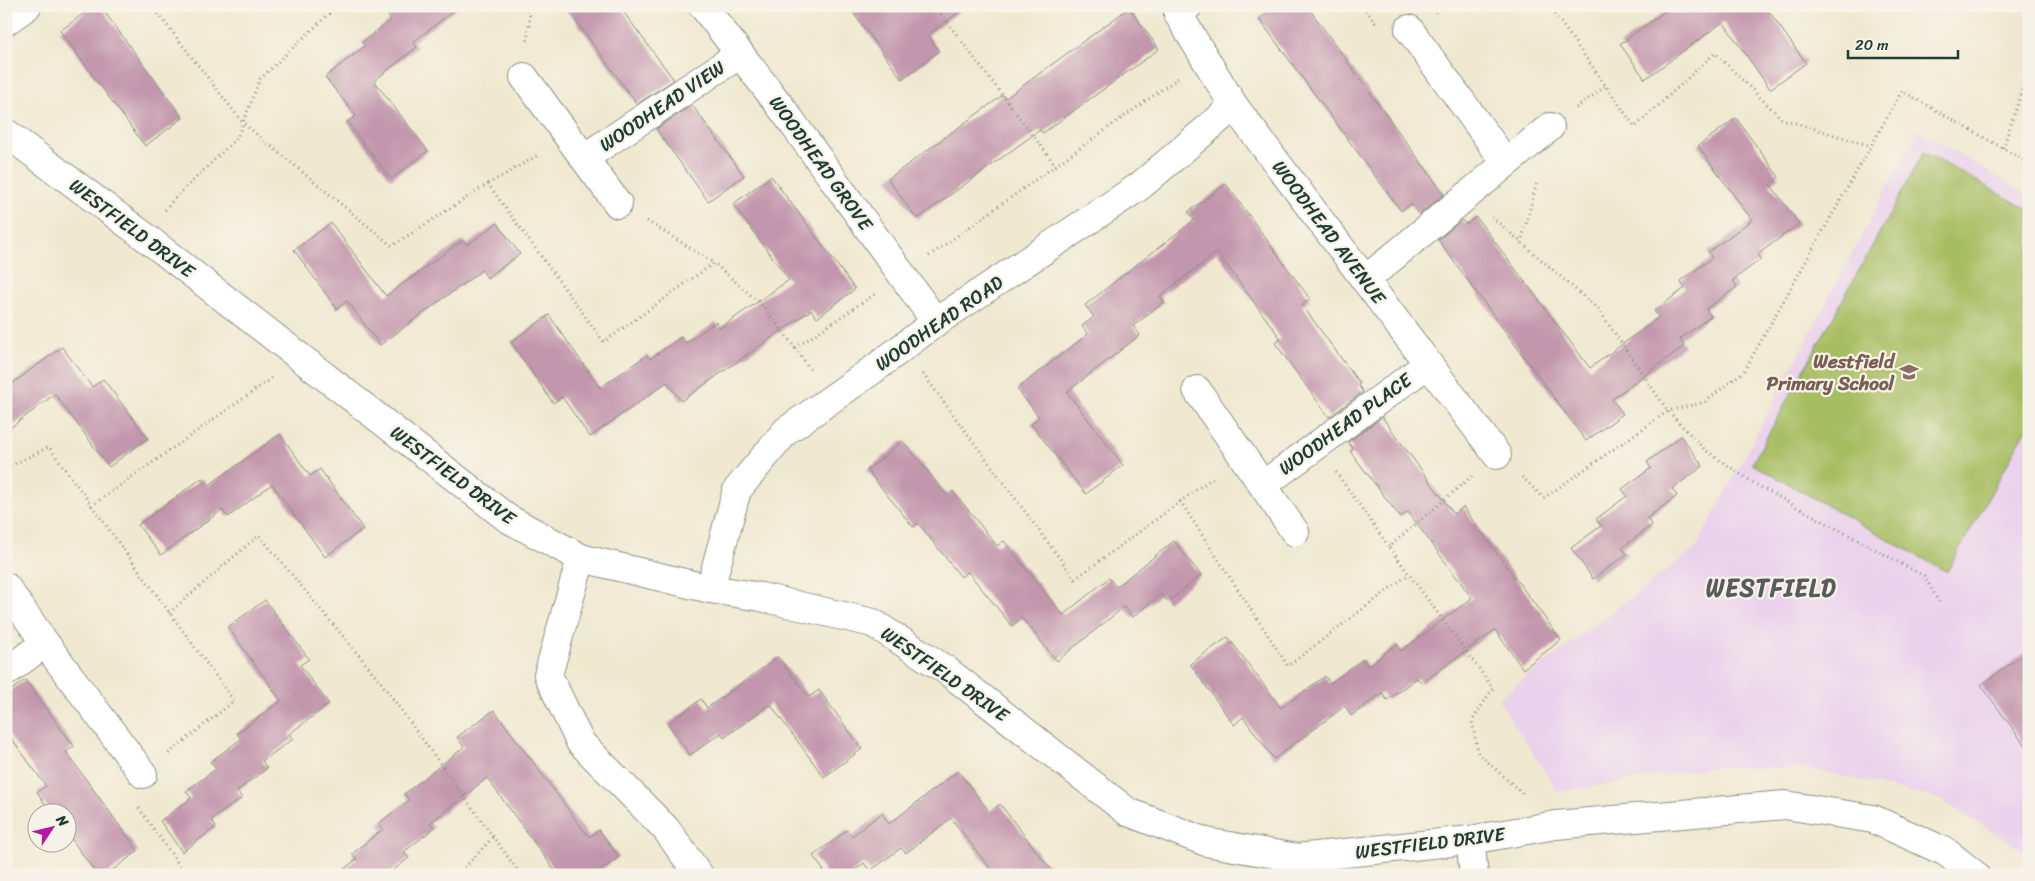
<svg xmlns="http://www.w3.org/2000/svg" width="2035" height="881" font-family="Sriracha,sans-serif">
<style>
.built{fill:#ead1ec}
.green{fill:#a7bd62;stroke:#637d4b}
.building{fill:#c296ac}
.lines{fill:none;stroke-linecap:round;stroke-linejoin:round}
.minor-casing{stroke:#889282;stroke-width:30}
.tertiary-casing{stroke:#889282;stroke-width:30}
.path{stroke:#889282;stroke-width:3;stroke-dasharray:1 4;stroke-linecap:butt}
.minor{stroke:#fff;stroke-width:28}
.tertiary{stroke:#fff;stroke-width:28}
.labels{text-anchor:middle;dominant-baseline:central;stroke-width:4.5;stroke-linejoin:round;paint-order:stroke}
.street-label{font-size:19px;fill:#1f3d34;stroke:#f7f3e8}
.education-label{font-size:19px;font-weight:bold;fill:#785e54;stroke:#f7f3e8;text-anchor:end}
.district-label{font-size:24px;font-weight:bold;letter-spacing:1px;fill:#585c5e;stroke:#f7f3e8}
</style>
<rect width="100%" height="100%" fill="#f7f3e8"/>
<filter id="ink" filterUnits="userSpaceOnUse"><feTurbulence type="fractalNoise" baseFrequency=".02" numOctaves="2"/><feDisplacementMap in="SourceGraphic" scale="10" xChannelSelector="R" yChannelSelector="G"/><feConvolveMatrix kernelMatrix="1 2 1 2 8 2 1 2 1" color-interpolation-filters="sRGB"/></filter>
<filter id="wash" filterUnits="userSpaceOnUse"><feTurbulence type="fractalNoise" baseFrequency=".0096" numOctaves="4" result="noise"/><feDisplacementMap in="SourceGraphic" scale="20" xChannelSelector="R" yChannelSelector="G"/><feGaussianBlur stdDeviation="1.12" result="paint"/><feColorMatrix in="noise" values="0 0 0 0 0 0 0 0 0 0 0 0 0 0 0 0 0 1.4 0 .05"/><feComposite in="paint" operator="in"/></filter>
<g filter="url(#wash)">
<rect width="100%" height="100%" fill="#f0e8d0"/>
<path class="built" d="M1918,130L2029,196V854L1939,799L1811,769L1716,767L1558,792L1498,699L1696,548Z"/>
<path class="green" d="M1924,152L2029,210V425L1947,572L1752,464Z"/>
<g id="blocks">
<g class="building">
<path d="M94,6H100L183,118L145,146L60,31Z"/>
<path d="M382,6H460L413,42L417,47L374,81L428,151L391,179L347,122L356,116L325,77L365,46L362,42L391,20Z"/>
<path d="M565,6H619L674,80L637,104Z"/>
<path d="M848,6H967L928,35L939,51L902,79Z"/>
<path d="M1276,6H1307L1444,194L1419,215L1411,204L1401,211L1259,19Z"/>
<path d="M1672,6H1765L1806,63L1770,89L1723,22L1645,79L1620,44Z"/>
<path d="M1129,8L1159,49L1043,133L1040,130L917,219L888,179L1003,95L1006,98Z"/>
<path d="M692,105L744,176L708,201L656,129Z"/>
<path d="M1736,118L1779,177L1770,184L1799,224L1758,254L1761,259L1733,280L1737,287L1706,309L1711,316L1680,339L1684,346L1612,399L1623,414L1586,441L1438,240L1462,220L1466,224L1476,217L1590,368L1659,317L1654,311L1685,288L1680,281L1712,258L1708,252L1752,220L1698,146Z"/>
<path d="M771,176L855,289L817,318L811,310L681,401L667,382L590,437L562,397L553,403L511,342L549,315L600,388L647,355L650,359L681,337L686,343L716,322L720,328L789,280L733,204Z"/>
<path d="M1226,184L1310,299L1302,305L1360,384L1358,385L1363,392L1329,417L1275,343L1281,339L1217,252L1160,296L1164,302L1133,326L1140,335L1067,392L1123,465L1086,494L1031,424L1039,417L1017,389L1088,334L1082,326L1094,317L1085,305L1194,220L1188,212Z"/>
<path d="M331,223L386,296L463,240L467,245L497,223L520,254L487,278L482,270L380,345L347,301L337,309L294,250Z"/>
<path d="M62,347L92,387L103,379L148,438L109,467L55,394L6,431V388Z"/>
<path d="M1382,417L1454,514L1463,507L1561,640L1523,669L1495,630L1422,683L1417,678L1387,700L1382,693L1351,716L1345,706L1274,759L1243,717L1234,725L1190,664L1228,637L1281,708L1325,676L1330,683L1363,659L1368,666L1397,644L1401,651L1472,598L1408,512L1400,517L1350,451L1353,449L1348,442Z"/>
<path d="M280,434L310,476L320,469L363,529L325,557L272,484L228,517L222,510L161,555L138,525L202,478L208,486Z"/>
<path d="M1681,436L1703,466L1672,489L1677,496L1647,518L1652,525L1622,548L1627,554L1593,579L1571,548L1601,526L1596,519L1627,496L1622,489L1651,468L1647,462Z"/>
<path d="M903,441L947,495L953,491L997,546L1004,541L1063,615L1109,578L1116,587L1174,541L1201,575L1168,602L1161,594L1133,617L1124,607L1057,661L1022,618L1012,626L968,572L961,577L918,523L913,527L867,470Z"/>
<path d="M265,600L309,659L300,665L329,704L289,734L293,739L262,761L267,768L237,791L242,798L211,820L216,827L182,852L160,821L191,798L186,791L216,769L210,762L241,739L237,733L281,701L228,627Z"/>
<path d="M2029,650V751L1981,685Z"/>
<path d="M778,657L809,697L819,690L862,749L824,777L770,704L724,738L721,733L690,755L668,724L701,699L707,708Z"/>
<path d="M25,680L74,746L66,752L138,851L106,875H97L68,834V814H52L37,792L46,786L6,731V694Z"/>
<path d="M494,710L589,837L599,830L619,857L594,875H558L487,778L430,823L434,828L404,852L409,858L387,875H336L357,859L352,854L383,829L378,824L409,800L404,794L464,747L457,737Z"/>
<path d="M958,771L990,812L1000,804L1055,875H995L951,818L906,853L901,848L870,871L864,863L849,875H827L813,856L847,830L852,836L882,813L889,824Z"/>
</g>
</g>
</g>
<g filter="url(#ink)">
<use href="#blocks" fill-opacity="0" stroke="#889282" stroke-width="1"/>
<g class="lines">
<g class="minor-casing">
<g id="minor">
<path d="M703,6L784,111L936,322"/>
<path d="M1188,6L1178,14L1234,106L1497,455"/>
<path d="M6,21L27,6"/>
<path d="M1409,29L1506,163"/>
<path d="M524,77L618,204"/>
<path d="M584,158L740,54"/>
<path d="M1365,280L1550,127"/>
<path d="M1197,390L1295,532"/>
<path d="M1263,485L1428,364"/>
<path d="M581,558L548,675L580,742L666,829L699,875"/>
<path d="M6,587L45,643L143,774"/>
<path d="M710,589L737,490L786,431L874,369L936,322L1140,186L1234,106"/>
<path d="M6,672L45,643"/>
<path d="M1470,840L1474,875"/>
</g>
</g>
<g class="tertiary-casing">
<path id="tertiary" d="M6,133L144,236L507,518L581,558L710,589L761,597L873,623L946,670L1128,812L1206,842L1297,858L1470,840L1556,825L1785,805L1873,819L1946,852L1975,875"/>
</g>
<g class="path">
<path d="M152,6L243,123L392,246L488,184L604,342L714,263L764,307L795,348L875,294"/>
<path d="M525,6L530,16L527,44"/>
<path d="M935,6L1056,166"/>
<path d="M1363,6L1376,24"/>
<path d="M1549,6L1635,127L1715,53L1782,119L1871,146"/>
<path d="M1435,12L1443,6"/>
<path d="M1576,108L1606,86"/>
<path d="M2003,148L2029,69"/>
<path d="M488,184L540,154"/>
<path d="M165,210L173,200L237,138L260,79L337,6"/>
<path d="M1492,217L1598,309L1668,411L1705,450L1755,484L1924,576L1939,602"/>
<path d="M647,221L714,263"/>
<path d="M1521,243L1537,182"/>
<path d="M929,256L1178,78"/>
<path d="M795,348L812,372"/>
<path d="M923,374L1075,579L1215,476"/>
<path d="M6,468L49,447L234,701L168,754"/>
<path d="M1336,472L1389,547"/>
<path d="M1472,476L1389,547L1493,688L1472,721L1478,753L1525,796"/>
<path d="M1522,477L1544,498L1668,411L1705,402L1744,371L1902,91L2029,163"/>
<path d="M1180,501L1288,666L1409,574"/>
<path d="M91,506L272,378"/>
<path d="M169,613L259,535L380,681L521,875"/>
<path d="M139,808L186,875"/>
<path d="M463,870L466,875"/>
<path d="M458,875L494,836"/>
</g>
<use href="#minor" class="minor"/>
<use href="#tertiary" class="tertiary"/>
</g>
</g>
<defs>
<g id="school-bare" transform="scale(1.5)"><path d="M0-5L7-2L0 1L-7-2ZM-4 1L0 2.5L4 1V4Q0 6-4 4Z" fill="#8d6e63" stroke="#f7f3e8" stroke-width="2.5" paint-order="stroke"/></g>
</defs>
<g fill-rule="evenodd">
<use href="#school-bare" x="1909" y="372"/>
</g>
<g class="labels">
<g class="street-label">
<text transform="translate(662 106) rotate(-34)">WOODHEAD VIEW</text>
<text transform="translate(821 163) rotate(54)">WOODHEAD GROVE</text>
<text transform="translate(132 228) rotate(37)">WESTFIELD DRIVE</text>
<text transform="translate(1329 232) rotate(53)">WOODHEAD AVENUE</text>
<text transform="translate(939 323) rotate(-35)">WOODHEAD ROAD</text>
<text transform="translate(1345 424) rotate(-36)">WOODHEAD PLACE</text>
<text transform="translate(453 475) rotate(37)">WESTFIELD DRIVE</text>
<text transform="translate(945 674) rotate(35)">WESTFIELD DRIVE</text>
<text transform="translate(1430 843) rotate(-7)">WESTFIELD DRIVE</text>
</g>
<g class="education-label">
<text x="1894" y="361">Westfield<tspan x="1894" dy="22">Primary School</tspan></text>
</g>
<g class="district-label">
<text x="1771" y="588">WESTFIELD</text>
</g>
</g>
<rect width="2035" height="881" fill="none" stroke="#f7f3e8" stroke-width="25"/>
<g transform="translate(52 828) rotate(55)"><circle r="24" fill="#f7f3e8" stroke="#a1aaa0"/>
<path d="M0-4L9 19L0 12L-9 19Z" fill="#b5179e"/>
<text y="-8" font-size="14" font-weight="bold" text-anchor="middle" fill="#1f3d34">N</text>
</g>
<path d="M1848 50v8h110v-8" fill="none" stroke="#1f3d34" stroke-width="2.5"/>
<text x="1855" y="50" font-size="15" fill="#1f3d34" stroke="#f7f3e8" stroke-width="4" paint-order="stroke">20 m</text>
</svg>
